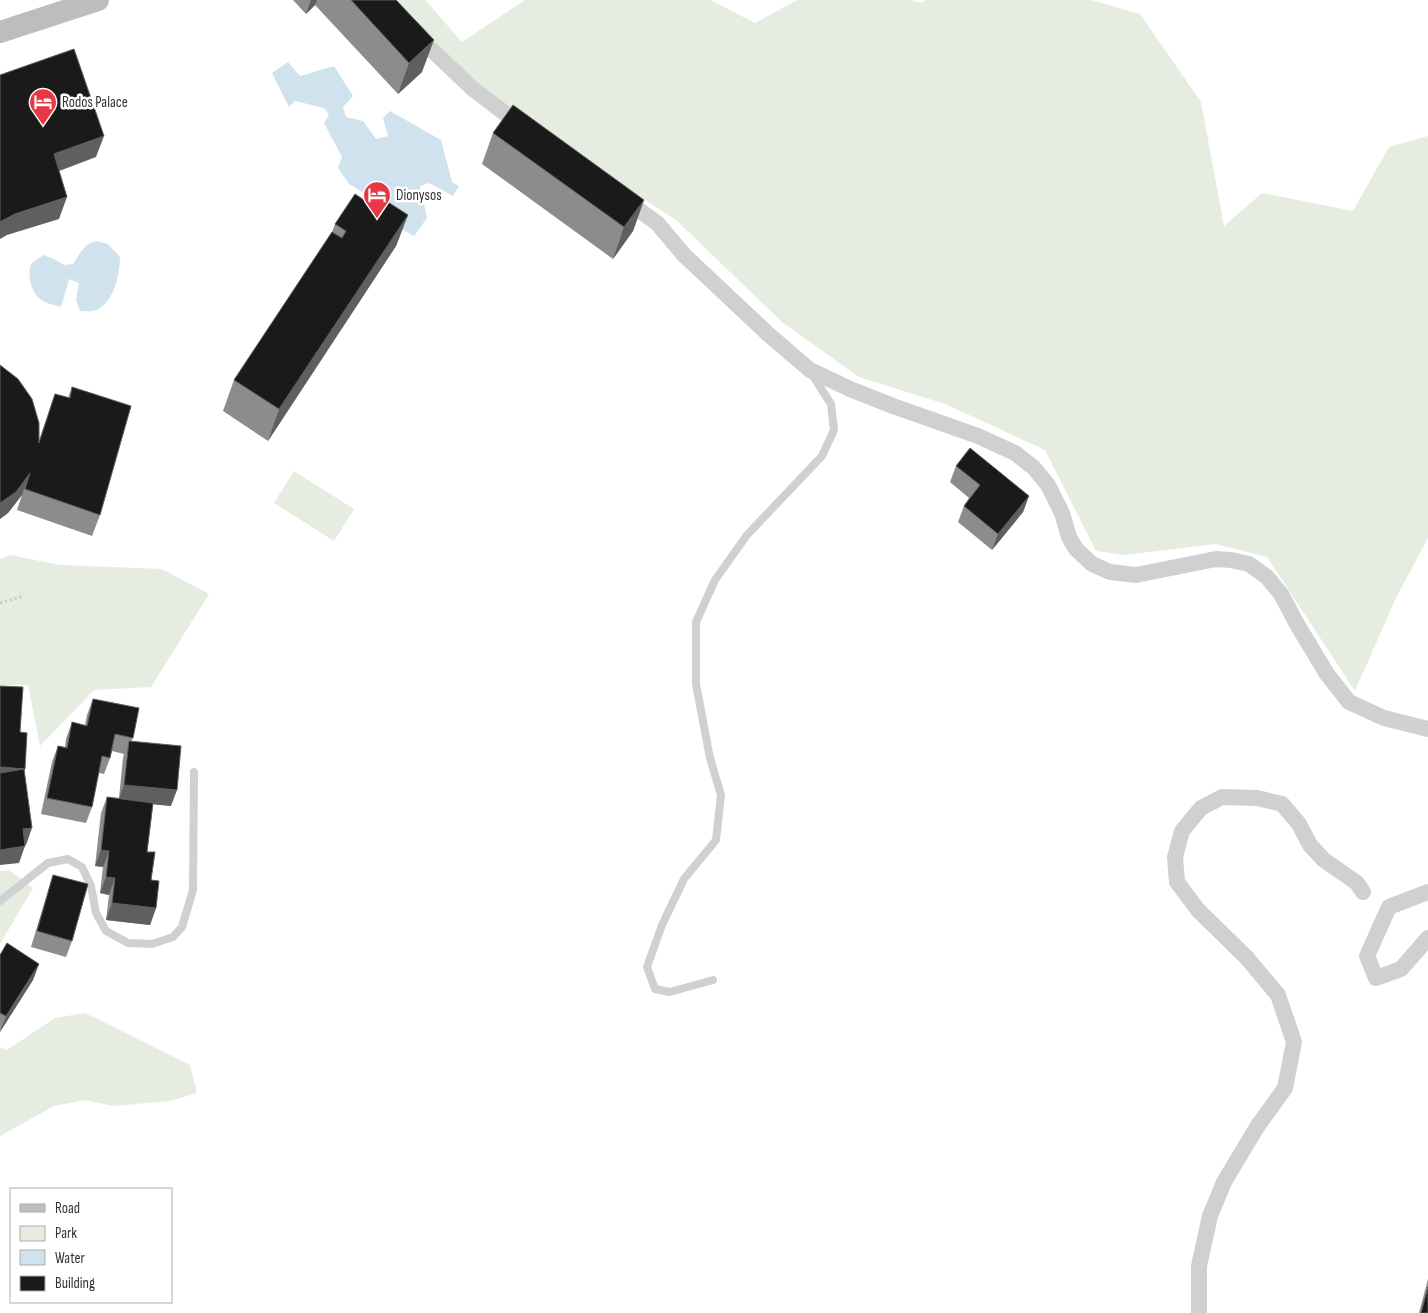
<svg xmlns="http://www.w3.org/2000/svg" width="1428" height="1313" font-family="'Sofia Sans Condensed',sans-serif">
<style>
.green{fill:#e6ecdf}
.water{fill:#cfe2ee}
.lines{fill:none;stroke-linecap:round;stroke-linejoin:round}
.path{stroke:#cdcdcd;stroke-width:3;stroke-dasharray:2.5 2.5;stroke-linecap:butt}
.lane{stroke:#d0d0d0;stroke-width:8}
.street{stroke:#d0d0d0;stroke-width:16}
.secondary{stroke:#bdbdbd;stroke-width:22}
.wall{fill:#8c8c8c}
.shaded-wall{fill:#5f5f5f}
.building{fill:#1a1a1a;stroke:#5f5f5f}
.labels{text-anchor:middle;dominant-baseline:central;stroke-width:5;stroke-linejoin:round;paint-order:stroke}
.poi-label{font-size:15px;fill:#333;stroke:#fff;text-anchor:start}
</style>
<rect width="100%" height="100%" fill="#fff"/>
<g class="green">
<path d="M379,0H425L462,42L525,0H710L755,23L797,0H912L920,3L926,0H1091L1140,14L1201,102L1224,226L1262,193L1353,211L1389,147L1428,136V538L1397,596L1355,691L1267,557L1216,544L1124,555L1096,551L1045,450L945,404L859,377L782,322L676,220L480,92Z"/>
<path d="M294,471L354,509L334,541L274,503Z"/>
<path d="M10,555L60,565L162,569L209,594L151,687L94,690L40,746L28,685H0V559Z"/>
<path d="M9,870L33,888L0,944V871Z"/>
<path d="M85,1013L190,1065L197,1093L170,1101L113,1106L85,1100L54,1106L0,1136V1047L7,1050L55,1018Z"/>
</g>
<g class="water">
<path d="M288,62L300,76L334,66L353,96L343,107L346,117L363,121L376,139L388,136L383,118L390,111L441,140L452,182L459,186L453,196L429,183L420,186L427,218L414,236L400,228L405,218L349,184L338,168L342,157L324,123L329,115L324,108L295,101L289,107L272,73Z"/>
<path d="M97,241L108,244L120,257C120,273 114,303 96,310C92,312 85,311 80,311L76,300L79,283L69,279L61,307C54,305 44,303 39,298C31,292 27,274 31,265C34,260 39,258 44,255L54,259L64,265L73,264C80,254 84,243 97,241Z"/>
</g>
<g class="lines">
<path class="path" d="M0,603L23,596"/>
<g class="lane">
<path d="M0,901L48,863L68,859L82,867L91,886L96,913L106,931L128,943L152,944L173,937L182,927L193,890L194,772"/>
<path d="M713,980L670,992L655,989L647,967L662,925L684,879L716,840L721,795L710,758L696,684V622L715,580L747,535L822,456L834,430L831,404L813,376"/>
</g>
<g class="street">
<path d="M415,34L473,89L523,127"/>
<path d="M622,198L657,223L684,255L768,334L810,370L850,389L893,406L978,436L1015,453L1034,468L1048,485L1062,513L1069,537L1076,549L1092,564L1110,572L1136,575L1216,559L1231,560L1249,564L1267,577L1281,594L1298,626L1327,674L1349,702L1384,718L1428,729"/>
<path d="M1428,892L1389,907L1367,956L1376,978L1401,969L1428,938"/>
<path d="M1199,1313V1266L1210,1216L1224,1182L1257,1127L1285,1088L1294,1042L1278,995L1247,958L1198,910L1177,882L1175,857L1182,831L1201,808L1222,797L1257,798L1282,804L1299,824L1310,845L1324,860L1357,883L1363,892"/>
</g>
<path class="secondary" d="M0,32L98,0"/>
</g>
<g class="wall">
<path d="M293,0H396L422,72L398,94L315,5L306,14Z"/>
<path d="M493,133L644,200L633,231L613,259L482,164Z"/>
<path d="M367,202L408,215L396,246L268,441L223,411L234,380L332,232L335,224Z"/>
<path d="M0,365L39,440L55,394L68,398L72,387L100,515L92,536L17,510L22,495L8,513L0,519Z"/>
<path d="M956,466L1029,496L1023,512L992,550L958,522L964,506L969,498L950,482Z"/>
<path d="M93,699L133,738L131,742L171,806L153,804L147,852L156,908L150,925L106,920L109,895L100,893L103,867L95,866L101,813L107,797L119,798L123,758L124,754L112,751L110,758L104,774L99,773L92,807L86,823L41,814L52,762L58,746L65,747L66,739L72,722L85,725L87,715Z"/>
<path d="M53,875L72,941L66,957L31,947L48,891Z"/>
<path d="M0,955L39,964L33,980L0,1032Z"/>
<path d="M1428,1279V1313H1419Z"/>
</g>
<g class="shaded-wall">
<path d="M311,0H317L315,5L306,14Z"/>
<path d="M434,40L422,72L398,94L409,63Z"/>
<path d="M104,136L96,157L46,176L54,154Z"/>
<path d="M67,197L59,219L7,235L0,239V222L15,214Z"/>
<path d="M644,200L633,231L613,259L624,227Z"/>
<path d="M408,215L396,246L268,441L279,409Z"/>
<path d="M30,473L22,495L8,513L0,519V503Z"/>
<path d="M1029,496L1023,512L992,550L998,534Z"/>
<path d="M0,767L25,769L19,785L0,784Z"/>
<path d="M124,785L177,790L171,806L118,801Z"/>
<path d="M32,828L26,845H17L23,829Z"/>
<path d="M25,846L19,863L0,865V850Z"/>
<path d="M101,850L109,851L103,867L95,866Z"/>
<path d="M106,877L115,878L109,895L100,893Z"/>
<path d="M112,903L156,908L150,925L106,920Z"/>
<path d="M39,964L33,980L0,1032L6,1016Z"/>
</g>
<g class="building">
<path d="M351,0H396L434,40L409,63Z"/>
<path d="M74,49L104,136L54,154L67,197L15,214L0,222V75Z"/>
<path d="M513,105L644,200L624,227L493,133Z"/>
<path d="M374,193L408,215L279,409L234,380L332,232L342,238L346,231L335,224L355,194L367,202Z"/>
<path d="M0,365L18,379L32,399L39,423V443L55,394L70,398L72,387L131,406L100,515L25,489L30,473L16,492L0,503Z"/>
<path d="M970,448L1029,496L998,534L964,506L980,485L956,466Z"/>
<path d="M0,686L23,687L20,732L27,733L25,769L0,767Z"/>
<path d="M93,699L139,708L133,738L115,734L110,758L102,756L92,807L47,798L58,746L67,748L72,722L87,726Z"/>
<path d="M129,741L181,746L177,790L124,785Z"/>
<path d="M24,769L32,828L23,829L25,846L0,850V773Z"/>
<path d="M107,797L153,803L147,852H155L151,880L159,881L156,908L112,903L115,878L106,877L109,851L101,850Z"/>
<path d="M53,875L88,884L72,941L37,931Z"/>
<path d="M7,943L39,964L6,1016L0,1013V955Z"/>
<path d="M1428,1287V1313H1421Z"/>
</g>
<defs>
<g id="hotel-pin" transform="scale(1.4375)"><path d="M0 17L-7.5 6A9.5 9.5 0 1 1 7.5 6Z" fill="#e63946" stroke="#fff"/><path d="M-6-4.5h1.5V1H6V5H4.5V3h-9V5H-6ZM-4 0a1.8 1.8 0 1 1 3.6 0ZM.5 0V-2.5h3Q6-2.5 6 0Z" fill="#fff"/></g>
</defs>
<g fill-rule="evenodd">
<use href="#hotel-pin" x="43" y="102"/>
<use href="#hotel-pin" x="377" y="195"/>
</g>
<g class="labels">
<g class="poi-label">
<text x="62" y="102">Rodos Palace</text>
<text x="396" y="195">Dionysos</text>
</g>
</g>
<rect x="10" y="1188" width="162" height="115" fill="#ffffff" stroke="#adadad"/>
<rect x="20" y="1204" width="25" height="8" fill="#bdbdbd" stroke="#adadad"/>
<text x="55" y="1213" font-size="15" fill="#333333">Road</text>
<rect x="20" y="1226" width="25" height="15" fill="#e6ecdf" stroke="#adadad"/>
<text x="55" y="1238" font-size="15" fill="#333333">Park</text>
<rect x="20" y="1250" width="25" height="15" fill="#cfe2ee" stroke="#adadad"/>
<text x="55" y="1263" font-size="15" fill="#333333">Water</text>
<rect x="20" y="1276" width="25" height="15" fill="#1a1a1a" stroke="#adadad"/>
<text x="55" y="1288" font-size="15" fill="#333333">Building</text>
</svg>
